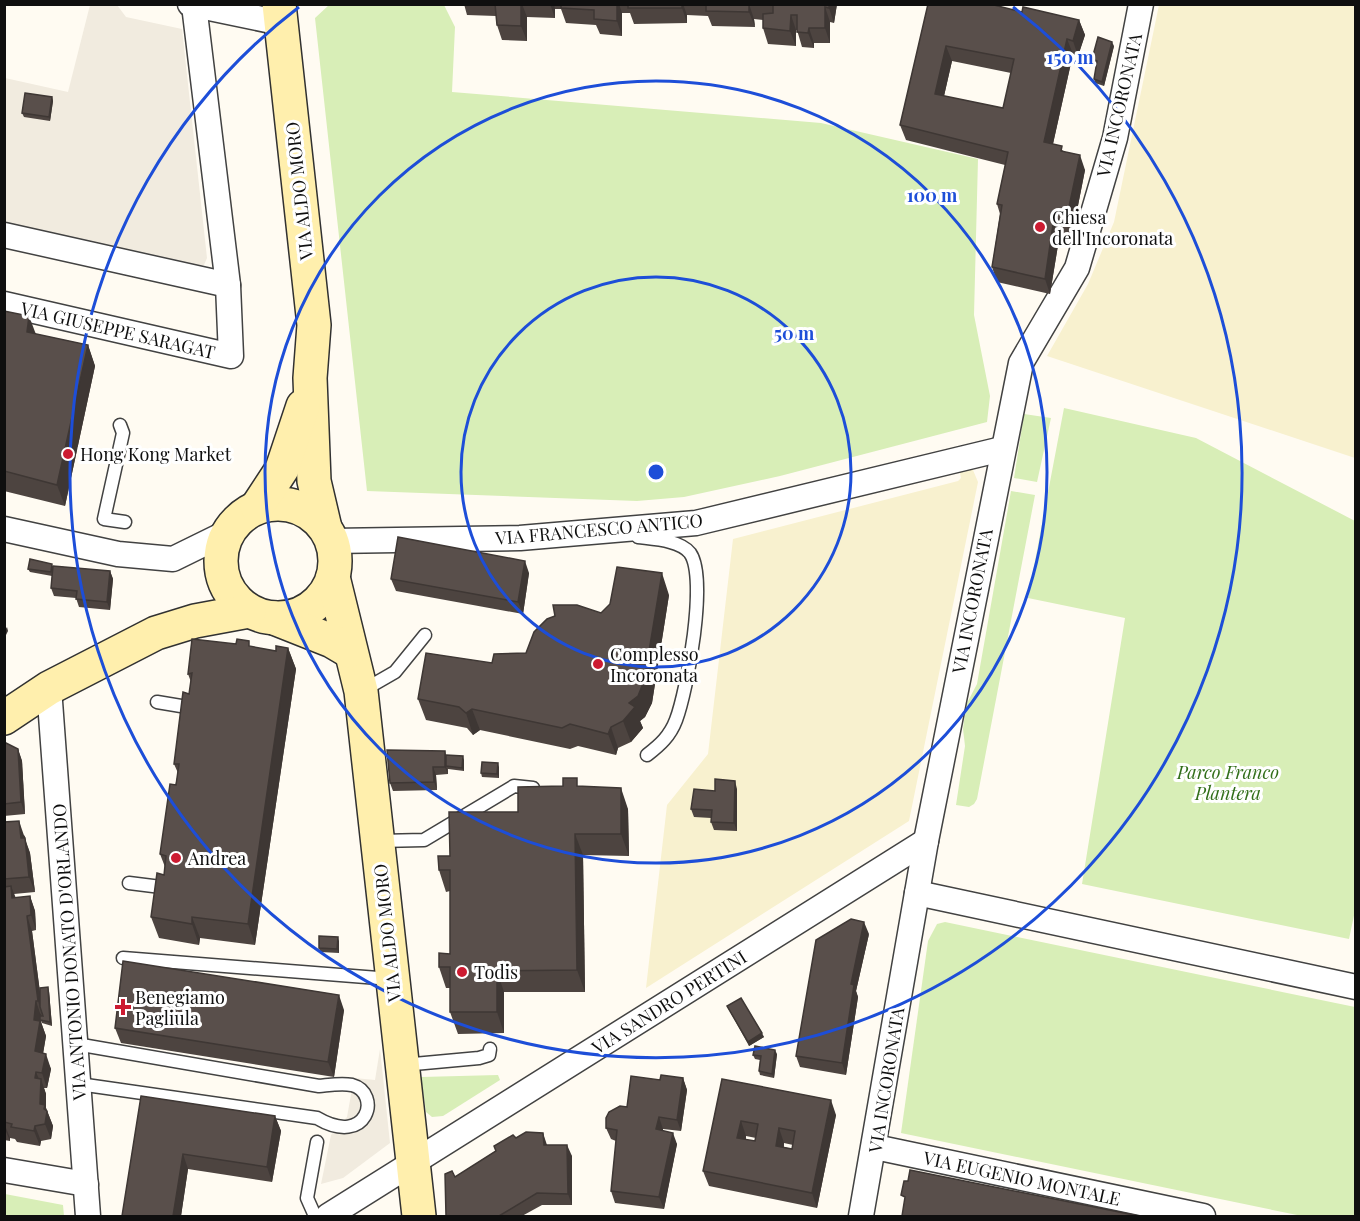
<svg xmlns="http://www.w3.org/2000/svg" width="1360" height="1221" font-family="'Playfair Display',serif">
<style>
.farmland{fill:#f8f1cf}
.green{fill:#d8eeb7}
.plaza{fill:#f1ebdf}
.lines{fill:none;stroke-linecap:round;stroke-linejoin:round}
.lane-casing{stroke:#424242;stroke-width:15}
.street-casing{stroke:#424242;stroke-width:27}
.secondary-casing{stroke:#313131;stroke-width:36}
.lane{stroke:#fff;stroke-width:12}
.street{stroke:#fff;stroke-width:24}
.secondary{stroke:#ffefad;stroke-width:33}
.wall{fill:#4d4440;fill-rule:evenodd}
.shaded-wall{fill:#3e3734}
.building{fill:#594f4b;stroke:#3e3734;stroke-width:1.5;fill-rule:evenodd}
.ring{fill:none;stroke:#1d4ed8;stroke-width:3}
.poi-dot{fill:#cc1b31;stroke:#fff;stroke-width:2}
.labels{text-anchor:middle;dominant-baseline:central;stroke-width:6;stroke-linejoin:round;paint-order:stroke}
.street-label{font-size:18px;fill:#0f0f0f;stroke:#fff}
.poi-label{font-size:18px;fill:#0f0f0f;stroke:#fff;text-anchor:start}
.park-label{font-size:18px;font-style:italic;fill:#316e19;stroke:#fff}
.centre{fill:#1d4ed8;stroke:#fff;stroke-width:3}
.ring-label{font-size:18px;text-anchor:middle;font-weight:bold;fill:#1d4ed8;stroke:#fff;stroke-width:6;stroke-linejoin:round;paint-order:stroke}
</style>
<rect width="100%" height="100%" fill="#fffbf2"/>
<g class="farmland">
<path d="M1159,5H1355V458L1047,356L1088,284L1114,222Z"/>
<path d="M965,467L973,470L978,482L909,821L646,988L667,805L708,754L733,539L958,481L961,478L959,468Z"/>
</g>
<g class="green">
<path d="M329,5H444L455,27L452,92L821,123L978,159L974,315L990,396L987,422L780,476L684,497L637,501L367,491L315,18Z"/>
<path d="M1064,408L1196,438L1355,521L1356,906L1349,939L1082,884L1125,618L1028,598Z"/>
<path d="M1024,414L1051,418L1037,482L1014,478Z"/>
<path d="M1011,491L1035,495L977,799L974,804L969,807L956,805L965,746L963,729L966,705L977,684Z"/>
<path d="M945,922L1355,1007V1216H1302L901,1133L928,941L937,924Z"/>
<path d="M498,1075L500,1080L443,1116L432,1117L426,1112L421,1077Z"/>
<path d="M5,1194L63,1205L64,1216H5Z"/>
</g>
<g class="plaza">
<path d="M90,5H117L126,17L182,29L207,258L204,265L196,268L5,225V78L68,92Z"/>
<path d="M380,1049L390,1143L343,1178L321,1184L331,1135L347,1117L354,1078L375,1080Z"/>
</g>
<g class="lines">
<g class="lane-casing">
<g id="lane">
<path d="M120,425L123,433L104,519L125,522"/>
<path d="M638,537C653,539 680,540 690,553C708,578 687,691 676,720C670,736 660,745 647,755"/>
<path d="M362,691L395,672L425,635"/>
<path d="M157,702L193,708"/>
<path d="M379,841L424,840L514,786L533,788"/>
<path d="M129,883L169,888"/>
<path d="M123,958L391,979"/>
<path d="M76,1044L319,1086C330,1085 341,1083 352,1085C382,1093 368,1148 317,1118L79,1084"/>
<path d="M403,1065L479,1058L489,1055L490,1049"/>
<path d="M315,1216L307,1198L317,1142"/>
</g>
</g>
<g class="street-casing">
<g id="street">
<path d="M190,4L281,23"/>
<path d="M4,235L228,285"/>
<path d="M4,304L231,356L228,285L194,5"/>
<path d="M4,529L118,554L173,559L228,532"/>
<path d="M332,541L520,538L696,523L1002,449"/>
<path d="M49,688L88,1216"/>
<path d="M917,893L1356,987"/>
<path d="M875,1147L1203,1216"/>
<path d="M4,1170L86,1184"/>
<path d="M328,1216L926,841"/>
<path d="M861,1216L926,841L1021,363L1077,268L1115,138L1141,4"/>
</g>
</g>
<g class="secondary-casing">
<g id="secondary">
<path d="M279,4L314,325L310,378L314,481L325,528"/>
<circle cx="278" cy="561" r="57"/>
<path d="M257,507L282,469L303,406"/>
<path d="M333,577L361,691L419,1216"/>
<path d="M274,618L332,641L349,651"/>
<path d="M4,718L49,688L156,633L195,621L249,611"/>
</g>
</g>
<use href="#lane" class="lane"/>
<use href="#street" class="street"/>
<use href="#secondary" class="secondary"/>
</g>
<g class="wall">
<path d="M464,4H837L834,23L830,22V43H814V48L802,47L797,30H796V46L768,44L763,28V20L754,19L755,27L712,26L708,16L687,15V23L634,24L630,13H622V36L600,34L596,25L566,23L561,9H555V18L527,17V41L502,40L497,25L496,16L467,15Z"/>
<path d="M928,4L1022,12L1079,20L1085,35L1078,56L1073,54L1053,144L1065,152L1085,170L1072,236L1060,233L1050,294L997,282L992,267L1000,214L997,204L1005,165L906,140L900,125ZM952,61L1011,73L1003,108L944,96Z"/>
<path d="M1114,46L1104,86L1095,83L1094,79L1097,64L1093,63L1092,59Z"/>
<path d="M52,97L53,101L50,121L24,117L22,113Z"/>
<path d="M4,311L36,334L88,345L95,366L65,506L4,491Z"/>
<path d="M53,566L110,571L113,579L110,610L79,607L76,598L54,596L51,588L52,576L30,572L28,569Z"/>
<path d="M529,573L523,614L396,591L391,579Z"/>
<path d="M669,595L652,703L645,717L640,721L643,728L631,742L618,748L616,755L578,746L570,749L480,730L473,735L467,728L426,720L418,699L492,663L526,653L601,613Z"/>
<path d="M251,647L276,651L288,648L296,669L255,945L200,938L199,945L159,938L151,917L164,875L165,867L160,854L178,773L174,764L189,694L191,682L188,674Z"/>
<path d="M4,742L18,749L22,761L25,814L4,816Z"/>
<path d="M446,755L464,760V771L448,769V774L436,775L437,790L393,791L390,783Z"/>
<path d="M499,767V778L482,777L481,773Z"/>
<path d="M580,786L628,809L629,856L583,855L585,992H504V1033L458,1034L450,1012V988H446L439,967L450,954V891L446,892L439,870L450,856L518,812Z"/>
<path d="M737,789V831L714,830L711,822V818L694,817L691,809L715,791Z"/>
<path d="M4,822L25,836V840L30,853L35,892L14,894L15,898L30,896L35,911L36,930L32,931L40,992L49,991L52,1026L42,1023L41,1021V1022L46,1036L43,1053L51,1069L47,1088H44L46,1094V1108L53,1126L51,1139L41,1141L40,1146L17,1142L15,1139L10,1138V1141L4,1140Z"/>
<path d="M869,934L856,991L858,997L846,1075L800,1067L796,1056Z"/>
<path d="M339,941V953L320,952L319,948Z"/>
<path d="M727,1006L764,1037L749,1046Z"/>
<path d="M344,1010L334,1077L121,1043L115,1028Z"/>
<path d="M777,1054L774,1078L760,1075L759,1071L760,1060L755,1059L753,1055Z"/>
<path d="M683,1078L687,1090L681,1131L663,1129V1130L677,1144L664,1209L615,1203L611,1191L616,1141L611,1139L606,1128L660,1080Z"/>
<path d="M722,1079L836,1115L817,1208L709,1186L703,1171ZM746,1136L756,1138L755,1141L746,1140ZM784,1143L793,1145L792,1149L784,1147Z"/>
<path d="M141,1096L275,1116L281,1131L272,1182L188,1169L181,1216H122Z"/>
<path d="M516,1138L547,1145L572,1156V1205H542L522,1216H446L455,1177Z"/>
</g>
<g class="shaded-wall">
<path d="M521,4H522L527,17V41L521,26Z"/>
<path d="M550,4H554L555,9V18Z"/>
<path d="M617,4H619L622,13V36L617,21Z"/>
<path d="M682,4H683L687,15V23L682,8Z"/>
<path d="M749,4L754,19L755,27L749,12Z"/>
<path d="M829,4H837L834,23L829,8Z"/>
<path d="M825,7L830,22V43L825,28Z"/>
<path d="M791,15L796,30V46L790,31Z"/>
<path d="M1079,20L1085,35L1078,56L1073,41Z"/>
<path d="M809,28L814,43V48L808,33Z"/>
<path d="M1067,39L1073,54L1050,157L1044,142Z"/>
<path d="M1112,42L1114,46L1104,86L1102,82Z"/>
<path d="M946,46L952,61L941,109L935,94Z"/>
<path d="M52,97L53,101L50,121L49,117Z"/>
<path d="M1080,155L1085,170L1072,236L1066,221Z"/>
<path d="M1054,218L1060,233L1050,294L1045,279Z"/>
<path d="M29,316L37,337L27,332Z"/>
<path d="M88,345L95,366L65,506L57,485Z"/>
<path d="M525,561L529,573L523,614L518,602Z"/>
<path d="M110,571L113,579L110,610L107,602Z"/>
<path d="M662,573L669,595L652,703L645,717L640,721L643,728L631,742L623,721L629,703Z"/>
<path d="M7,627L8,631L4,639V632Z"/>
<path d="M288,648L296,669L255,945L248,924Z"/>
<path d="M472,709L480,730L473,735L466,713Z"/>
<path d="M611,727L618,748L616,755L608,734Z"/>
<path d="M18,749L22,761L25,814L21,802Z"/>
<path d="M445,751L447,759L446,766L448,774L445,767Z"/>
<path d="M463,756L464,760V771L462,768Z"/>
<path d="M498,763L499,767V778L497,774Z"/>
<path d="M433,767L436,775L437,790L434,782Z"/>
<path d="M735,781L737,789V831L734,823Z"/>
<path d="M621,788L628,809L629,856L621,834Z"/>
<path d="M19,821L30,853L35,892L29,877L21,838Z"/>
<path d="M575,834L583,855L585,992L577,970Z"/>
<path d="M11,886L17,901L12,898Z"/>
<path d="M30,896L35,911L36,930L31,915Z"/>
<path d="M27,916L32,931L43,1016L38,1001Z"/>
<path d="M192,917L200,938L199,945L192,924Z"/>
<path d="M864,922L869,934L856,991L858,997L846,1075L842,1063L851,984Z"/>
<path d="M338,937L339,941V953L337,949Z"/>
<path d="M497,971L504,992V1033L497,1012Z"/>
<path d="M48,987L49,991L52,1026L50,1022Z"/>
<path d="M339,995L344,1010L334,1077L328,1062Z"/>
<path d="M36,1001L41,1016V1022L46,1036L41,1066L35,1051L34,1020Z"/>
<path d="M762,1033L764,1037L749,1046L748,1042Z"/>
<path d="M775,1050L777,1054L774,1078L772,1074Z"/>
<path d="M46,1054L51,1069L47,1088L42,1073Z"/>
<path d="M36,1072L41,1084V1079L46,1094V1108L53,1126L51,1139L45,1124L40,1104L35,1078Z"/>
<path d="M683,1078L687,1090L681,1131L677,1120Z"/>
<path d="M831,1100L836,1115L817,1208L812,1193Z"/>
<path d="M275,1116L281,1131L272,1182L267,1167Z"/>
<path d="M659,1117L663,1129L661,1140L656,1129Z"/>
<path d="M741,1121L746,1136L743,1153L737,1138Z"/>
<path d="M4,1123L10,1138V1141L4,1127Z"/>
<path d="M35,1126L41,1141L40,1146L34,1131Z"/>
<path d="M779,1128L784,1143L781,1161L776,1146Z"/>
<path d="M543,1133L547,1145H544Z"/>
<path d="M673,1133L677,1144L664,1209L659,1197Z"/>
<path d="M567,1145L572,1156V1205L568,1194Z"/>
<path d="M183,1154L188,1169L181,1216H173Z"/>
</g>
<g class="building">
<path d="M495,4H521V26L497,25Z"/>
<path d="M561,4H617V21L594,19V10L561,8Z"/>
<rect x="628" y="4" width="54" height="4"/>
<path d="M706,4H749V12L706,11Z"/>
<path d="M758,4H829V8L825,7V28H809L808,33L797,32V15H791L790,31L763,28V14L773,13V5Z"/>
<path d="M928,4H990L1022,12L1023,7L1079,20L1073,41L1067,39L1044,142L1062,146L1061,151L1080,155L1066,221L1054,218L1045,279L992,267L1002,205L997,204L1008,152L900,125ZM946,46L1014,59L1003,108L935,94Z"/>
<path d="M1098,37L1112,42L1102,82L1094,79L1097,61L1092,59Z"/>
<path d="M25,93L52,97L49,117L22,113Z"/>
<path d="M4,311L29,316L27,332L88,345L57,485L4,471Z"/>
<path d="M398,537L525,561L518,602L391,579Z"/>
<path d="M30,559L52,564L51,572L28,569Z"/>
<path d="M53,566L110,571L107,602L76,599L77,591L51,588Z"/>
<path d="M617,567L662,573L644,681L638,696L629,703L635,707L623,721L611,727L608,734L570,724L562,728L472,709L466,713L459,707L418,699L426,653L492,663L494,654L526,653L534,632L547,619L555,616L553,605H577L601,613L610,604Z"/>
<path d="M192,639L236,644L237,639L249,641V646L276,651V646L288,648L248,924L192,917V924L151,917L157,873L164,875L166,856L160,854L170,784L176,785L179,764H174L183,692L189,694L192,673L188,674Z"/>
<path d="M4,742L18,749L21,802L4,804Z"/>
<path d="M387,750L445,751V767H433L434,782L390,783Z"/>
<path d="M446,755L463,756L462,768L446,766Z"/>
<path d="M482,762L498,763L497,774L481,773Z"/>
<path d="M563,778H577V786L621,788V834H575L577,970L497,971V1012H450V967H439V953L450,954V870H439L438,856H450L449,812H518V787L563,786Z"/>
<path d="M715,779L735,781L734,823L711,822L712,810L691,809L694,789L715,791Z"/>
<path d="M19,821L21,838H25L29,877L4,879V822Z"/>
<path d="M11,886L12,898L30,896L31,915L27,916L38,1001H36L34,1020L40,1021L35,1051L46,1054L42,1073L36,1072L35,1078L41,1079L40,1104L45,1105L44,1109L47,1111L45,1124L35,1126L34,1131L11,1127L12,1124L4,1122V887Z"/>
<path d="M851,919L864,922L851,984L854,985L842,1063L796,1056L816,940Z"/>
<path d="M319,936L338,937L337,949L319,948Z"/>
<path d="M123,961L339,995L328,1062L115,1028Z"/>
<path d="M48,987L50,1022L40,1020V1014L41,1016H43L40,1007V988Z"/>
<path d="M741,998L762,1033L748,1042L727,1006Z"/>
<path d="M755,1046L775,1050L772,1074L759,1071L761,1056L753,1055Z"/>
<path d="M661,1075L683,1078L677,1120L659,1117L656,1129L673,1133L659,1197L611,1191L617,1130L606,1128V1118L609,1112L620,1106L627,1107L631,1076L660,1080Z"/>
<path d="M722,1079L831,1100L812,1193L703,1171ZM741,1121L758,1124L755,1141L737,1138ZM779,1128L795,1131L792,1149L776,1146Z"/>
<path d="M141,1096L275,1116L267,1167L183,1154L173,1216H122Z"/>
<path d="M526,1132L543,1133L544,1145H567L568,1194L537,1193L499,1216H446L445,1174L452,1171L455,1177L496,1151L494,1146L513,1135L516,1138Z"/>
<path d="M910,1170L1139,1216H902L905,1197L901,1195L904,1181H908Z"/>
</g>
<g class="ring">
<circle cx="656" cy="472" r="195"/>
<circle cx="656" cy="472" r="391"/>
<path d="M1013 7A586 586 0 1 1 299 7"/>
</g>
<g class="poi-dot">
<circle cx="1040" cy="227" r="6"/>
<circle cx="68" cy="454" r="6"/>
<circle cx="598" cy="664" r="6"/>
<circle cx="176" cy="858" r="6"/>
<circle cx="462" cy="972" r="6"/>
<path d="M120 998h6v6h6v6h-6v6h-6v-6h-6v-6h6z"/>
</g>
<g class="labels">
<g class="street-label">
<text transform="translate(1119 105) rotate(-77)">VIA INCORONATA</text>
<text transform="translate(299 191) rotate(-96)">VIA ALDO MORO</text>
<text transform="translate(118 330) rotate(13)">VIA GIUSEPPE SARAGAT</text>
<text transform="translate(599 529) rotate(-5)">VIA FRANCESCO ANTICO</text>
<text transform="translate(972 601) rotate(-79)">VIA INCORONATA</text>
<text transform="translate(387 933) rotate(-96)">VIA ALDO MORO</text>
<text transform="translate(69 952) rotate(-94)">VIA ANTONIO DONATO D'ORLANDO</text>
<text transform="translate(669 1002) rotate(-32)">VIA SANDRO PERTINI</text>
<text transform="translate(886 1080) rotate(-81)">VIA INCORONATA</text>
<text transform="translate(1022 1178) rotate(12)">VIA EUGENIO MONTALE</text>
</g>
<g class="poi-label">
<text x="1052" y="217">Chiesa<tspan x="1052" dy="21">dell'Incoronata</tspan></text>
<text x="80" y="454">Hong Kong Market</text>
<text x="610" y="654">Complesso<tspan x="610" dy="21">Incoronata</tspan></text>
<text x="188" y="858">Andrea</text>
<text x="474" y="972">Todis</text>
<text x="135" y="997">Benegiamo<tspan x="135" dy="21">Pagliula</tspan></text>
</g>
<g class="park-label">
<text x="1228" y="772">Parco Franco<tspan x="1228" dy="21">Plantera</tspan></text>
</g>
</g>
<circle cx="656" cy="472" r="9" class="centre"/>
<g class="ring-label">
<text x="1070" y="64">150 m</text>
<text x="932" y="202">100 m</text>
<text x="794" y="340">50 m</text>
</g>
<rect width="1360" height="1221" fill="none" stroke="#0f0f0f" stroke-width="12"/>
</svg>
